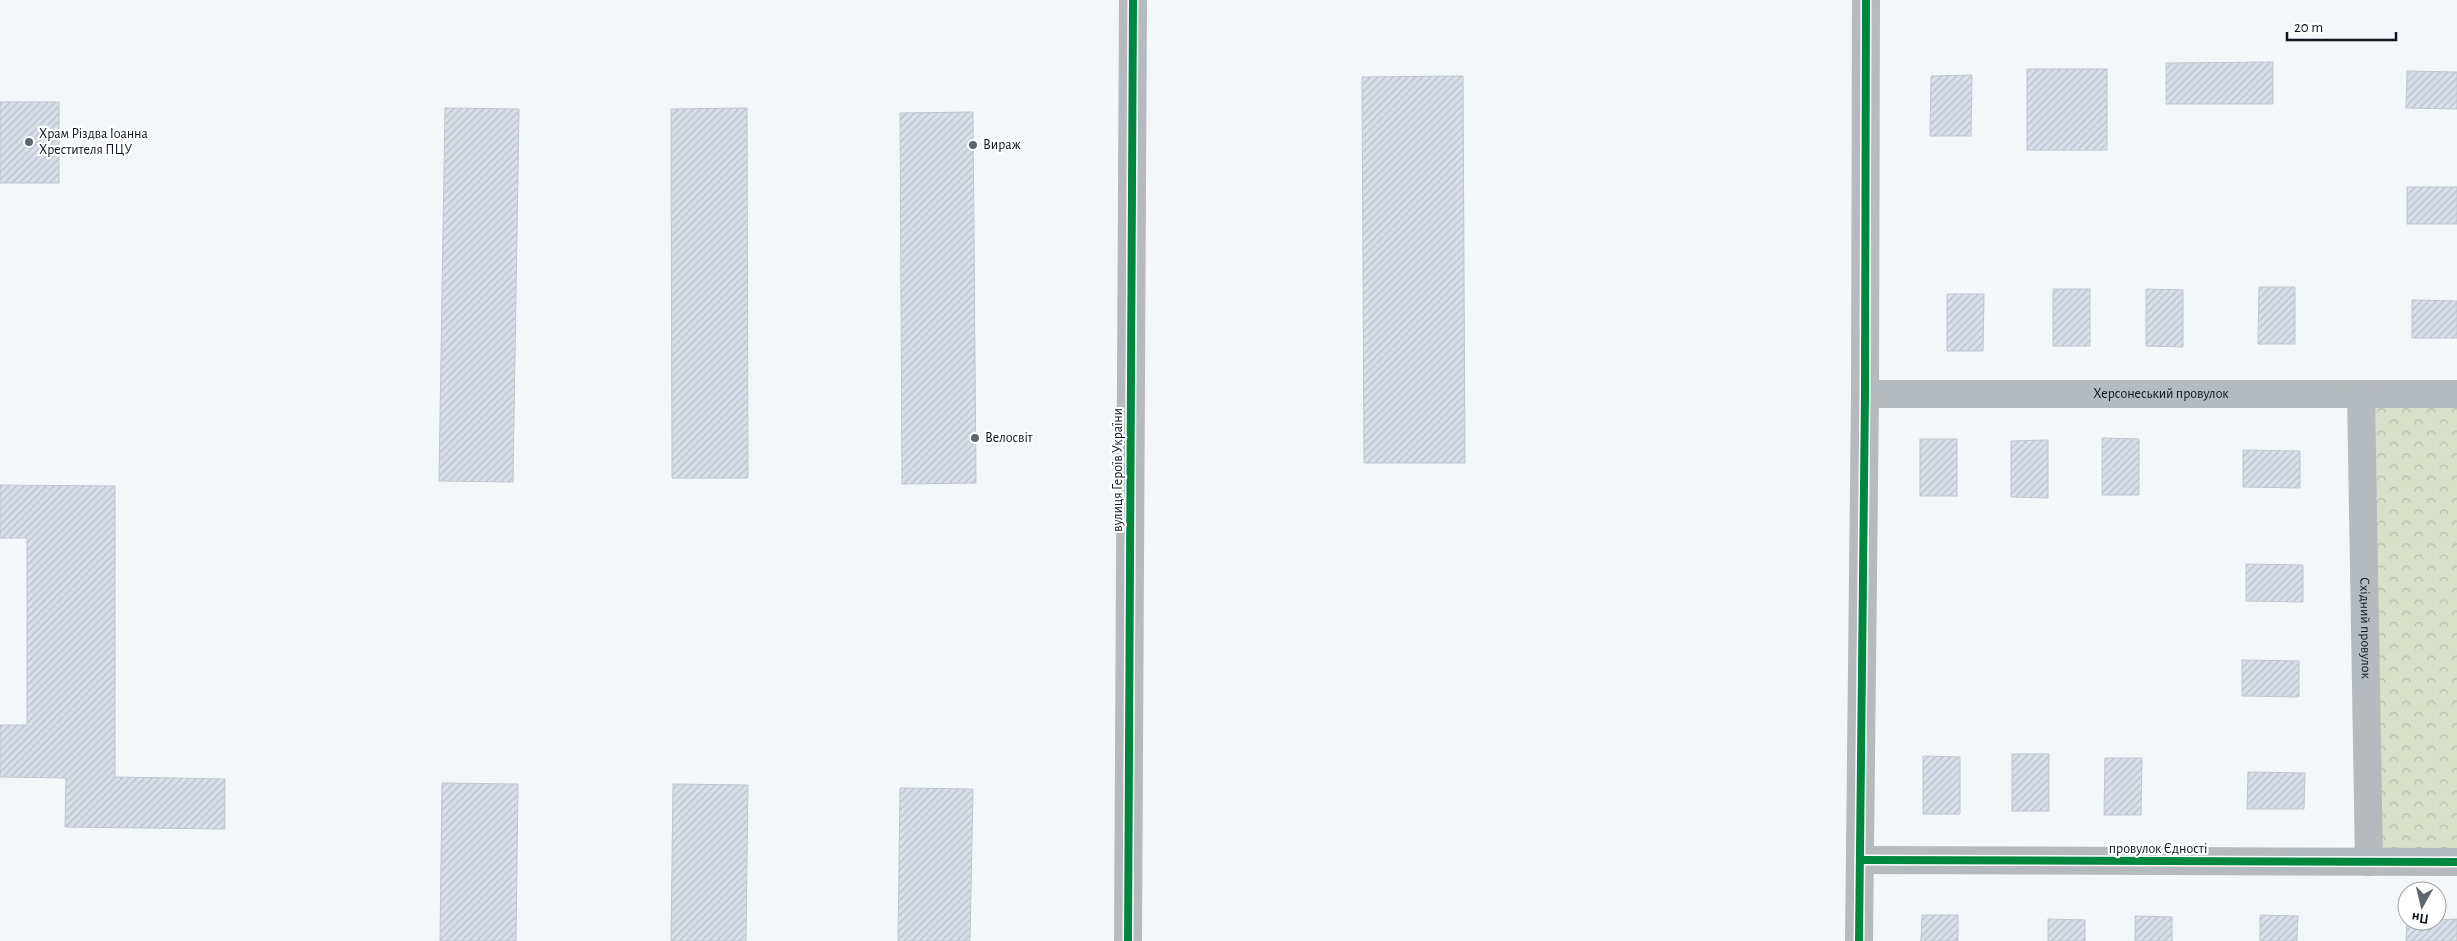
<svg xmlns="http://www.w3.org/2000/svg" width="2457" height="941" font-family="'Alegreya Sans',sans-serif">
<style>
.forest{fill:url(#forest-crowns)}
.building{fill:url(#building-hatch);stroke:#c0c6cd}
.lines{fill:none;stroke-linecap:round;stroke-linejoin:round}
.minor{stroke:#b5babe;stroke-width:28}
.cycleway-casing{stroke:#fff;stroke-width:11}
.cycleway{stroke:#00873e;stroke-width:8}
.poi-dot{fill:#5e656c;stroke:#fff;stroke-width:2}
.labels{text-anchor:middle;dominant-baseline:central;stroke-width:4.5;stroke-linejoin:round;paint-order:stroke}
.poi-label{font-size:14px;fill:#0d161f;stroke:#fff;text-anchor:start}
.street-label{font-size:14px;fill:#0d161f;stroke:#fff}
</style>
<defs>
<pattern id="forest-crowns" width="20" height="18" patternUnits="userSpaceOnUse" patternTransform="scale(1.25)"><rect width="20" height="18" fill="#d8e0c7"/><path d="M2 6a3 3 0 1 1 6 0M12 15a3 3 0 1 1 6 0" fill="none" stroke="#b8bfaa"/></pattern>
<pattern id="building-hatch" width="6" height="6" patternUnits="userSpaceOnUse" patternTransform="scale(1.25)"><rect width="6" height="6" fill="#d8dfe8"/><path d="M-1 1l2-2M0 6l6-6M5 7l2-2" fill="none" stroke="#b8bfc7"/></pattern>
</defs>
<rect width="100%" height="100%" fill="#f4f7fa"/>
<path class="forest" d="M2361,394H2457V862H2369Z"/>
<g class="building">
<path d="M2273,62V104H2166V63Z"/>
<rect x="2027" y="69" width="80" height="81"/>
<path d="M2407,71L2457,72V109L2406,108Z"/>
<path d="M1972,75L1971,136H1930L1931,76Z"/>
<path d="M1463,76L1465,463H1364L1362,77Z"/>
<rect x="0" y="102" width="59" height="81"/>
<path d="M445,108L519,109L513,482L439,481Z"/>
<path d="M747,108L748,478H672L671,109Z"/>
<path d="M973,112L976,483L902,484L900,113Z"/>
<rect x="2407" y="187" width="50" height="37"/>
<path d="M2259,287H2295V344H2258Z"/>
<rect x="2053" y="289" width="37" height="57"/>
<path d="M2146,289L2183,290V347L2146,346Z"/>
<path d="M1947,294H1984L1983,351H1947Z"/>
<path d="M2412,300L2457,301V338H2412Z"/>
<path d="M2102,438L2139,439V495H2102Z"/>
<rect x="1920" y="439" width="37" height="57"/>
<path d="M2048,440V498L2011,497V441Z"/>
<path d="M2243,450L2300,451V488L2243,487Z"/>
<path d="M0,485L115,486V777L225,779V829L65,827L66,778L0,777V725H27V538H0Z"/>
<path d="M2246,564L2303,565V602L2246,601Z"/>
<path d="M2242,660L2299,661V697L2242,696Z"/>
<rect x="2012" y="754" width="37" height="57"/>
<path d="M1923,756L1960,757V814H1923Z"/>
<path d="M2105,758H2142L2141,815H2104Z"/>
<path d="M2248,772L2305,773L2304,809H2247Z"/>
<path d="M442,783L518,784L516,941H440Z"/>
<path d="M673,784L748,785L746,941H671Z"/>
<path d="M900,788L973,789L970,941H898Z"/>
<path d="M1922,915H1958V941H1921Z"/>
<path d="M2260,915L2298,916L2297,941H2260Z"/>
<path d="M2135,916L2172,917V941H2135Z"/>
<path d="M2048,919L2085,920V941H2048Z"/>
<path d="M2407,919V921L2457,919V941H2406Z"/>
</g>
<g class="lines">
<g class="minor">
<path id="s1" d="M1865,394H2457"/>
<path id="s2" d="M2361,394L2369,862"/>
<path d="M1860,860L2457,862"/>
<path d="M1128,941L1133,0"/>
<path d="M1859,941L1865,394L1866,0"/>
</g>
<g class="cycleway-casing">
<g id="cycleway">
<path d="M1860,860L2457,862"/>
<path d="M1128,941L1133,0"/>
<path d="M1859,941L1865,394L1866,0"/>
</g>
</g>
<use href="#cycleway" class="cycleway"/>
</g>
<g class="poi-dot">
<circle cx="29" cy="142" r="5"/>
<circle cx="973" cy="145" r="5"/>
<circle cx="975" cy="438" r="5"/>
</g>
<g class="labels">
<g class="poi-label">
<text x="39" y="134">Храм Різдва Іоанна<tspan x="39" dy="16">Хрестителя ПЦУ</tspan></text>
<text x="983" y="145">Вираж</text>
<text x="985" y="438">Велосвіт</text>
</g>
<g class="street-label">
<text stroke="none"><textPath href="#s1" startOffset="296">Херсонеський провулок</textPath></text>
<text transform="translate(1118 470) rotate(-90)">вулиця Героїв України</text>
<text stroke="none"><textPath href="#s2" startOffset="234">Східний провулок</textPath></text>
<text x="2158" y="849">провулок Єдності</text>
</g>
</g>
<g transform="translate(2422 906) rotate(188)"><circle r="24" fill="#ffffff" stroke="#9ea2a5"/>
<path d="M0-4L9 19L0 12L-9 19Z" fill="#5e656c"/>
<text y="-8" font-size="14" font-weight="bold" text-anchor="middle" fill="#0d161f">Пн</text>
</g>
<path d="M2287 32v8h109v-8" fill="none" stroke="#0d161f" stroke-width="2.5"/>
<text x="2294" y="32" font-size="15" fill="#0d161f" stroke="#ffffff" stroke-width="4" paint-order="stroke">20 m</text>
</svg>
